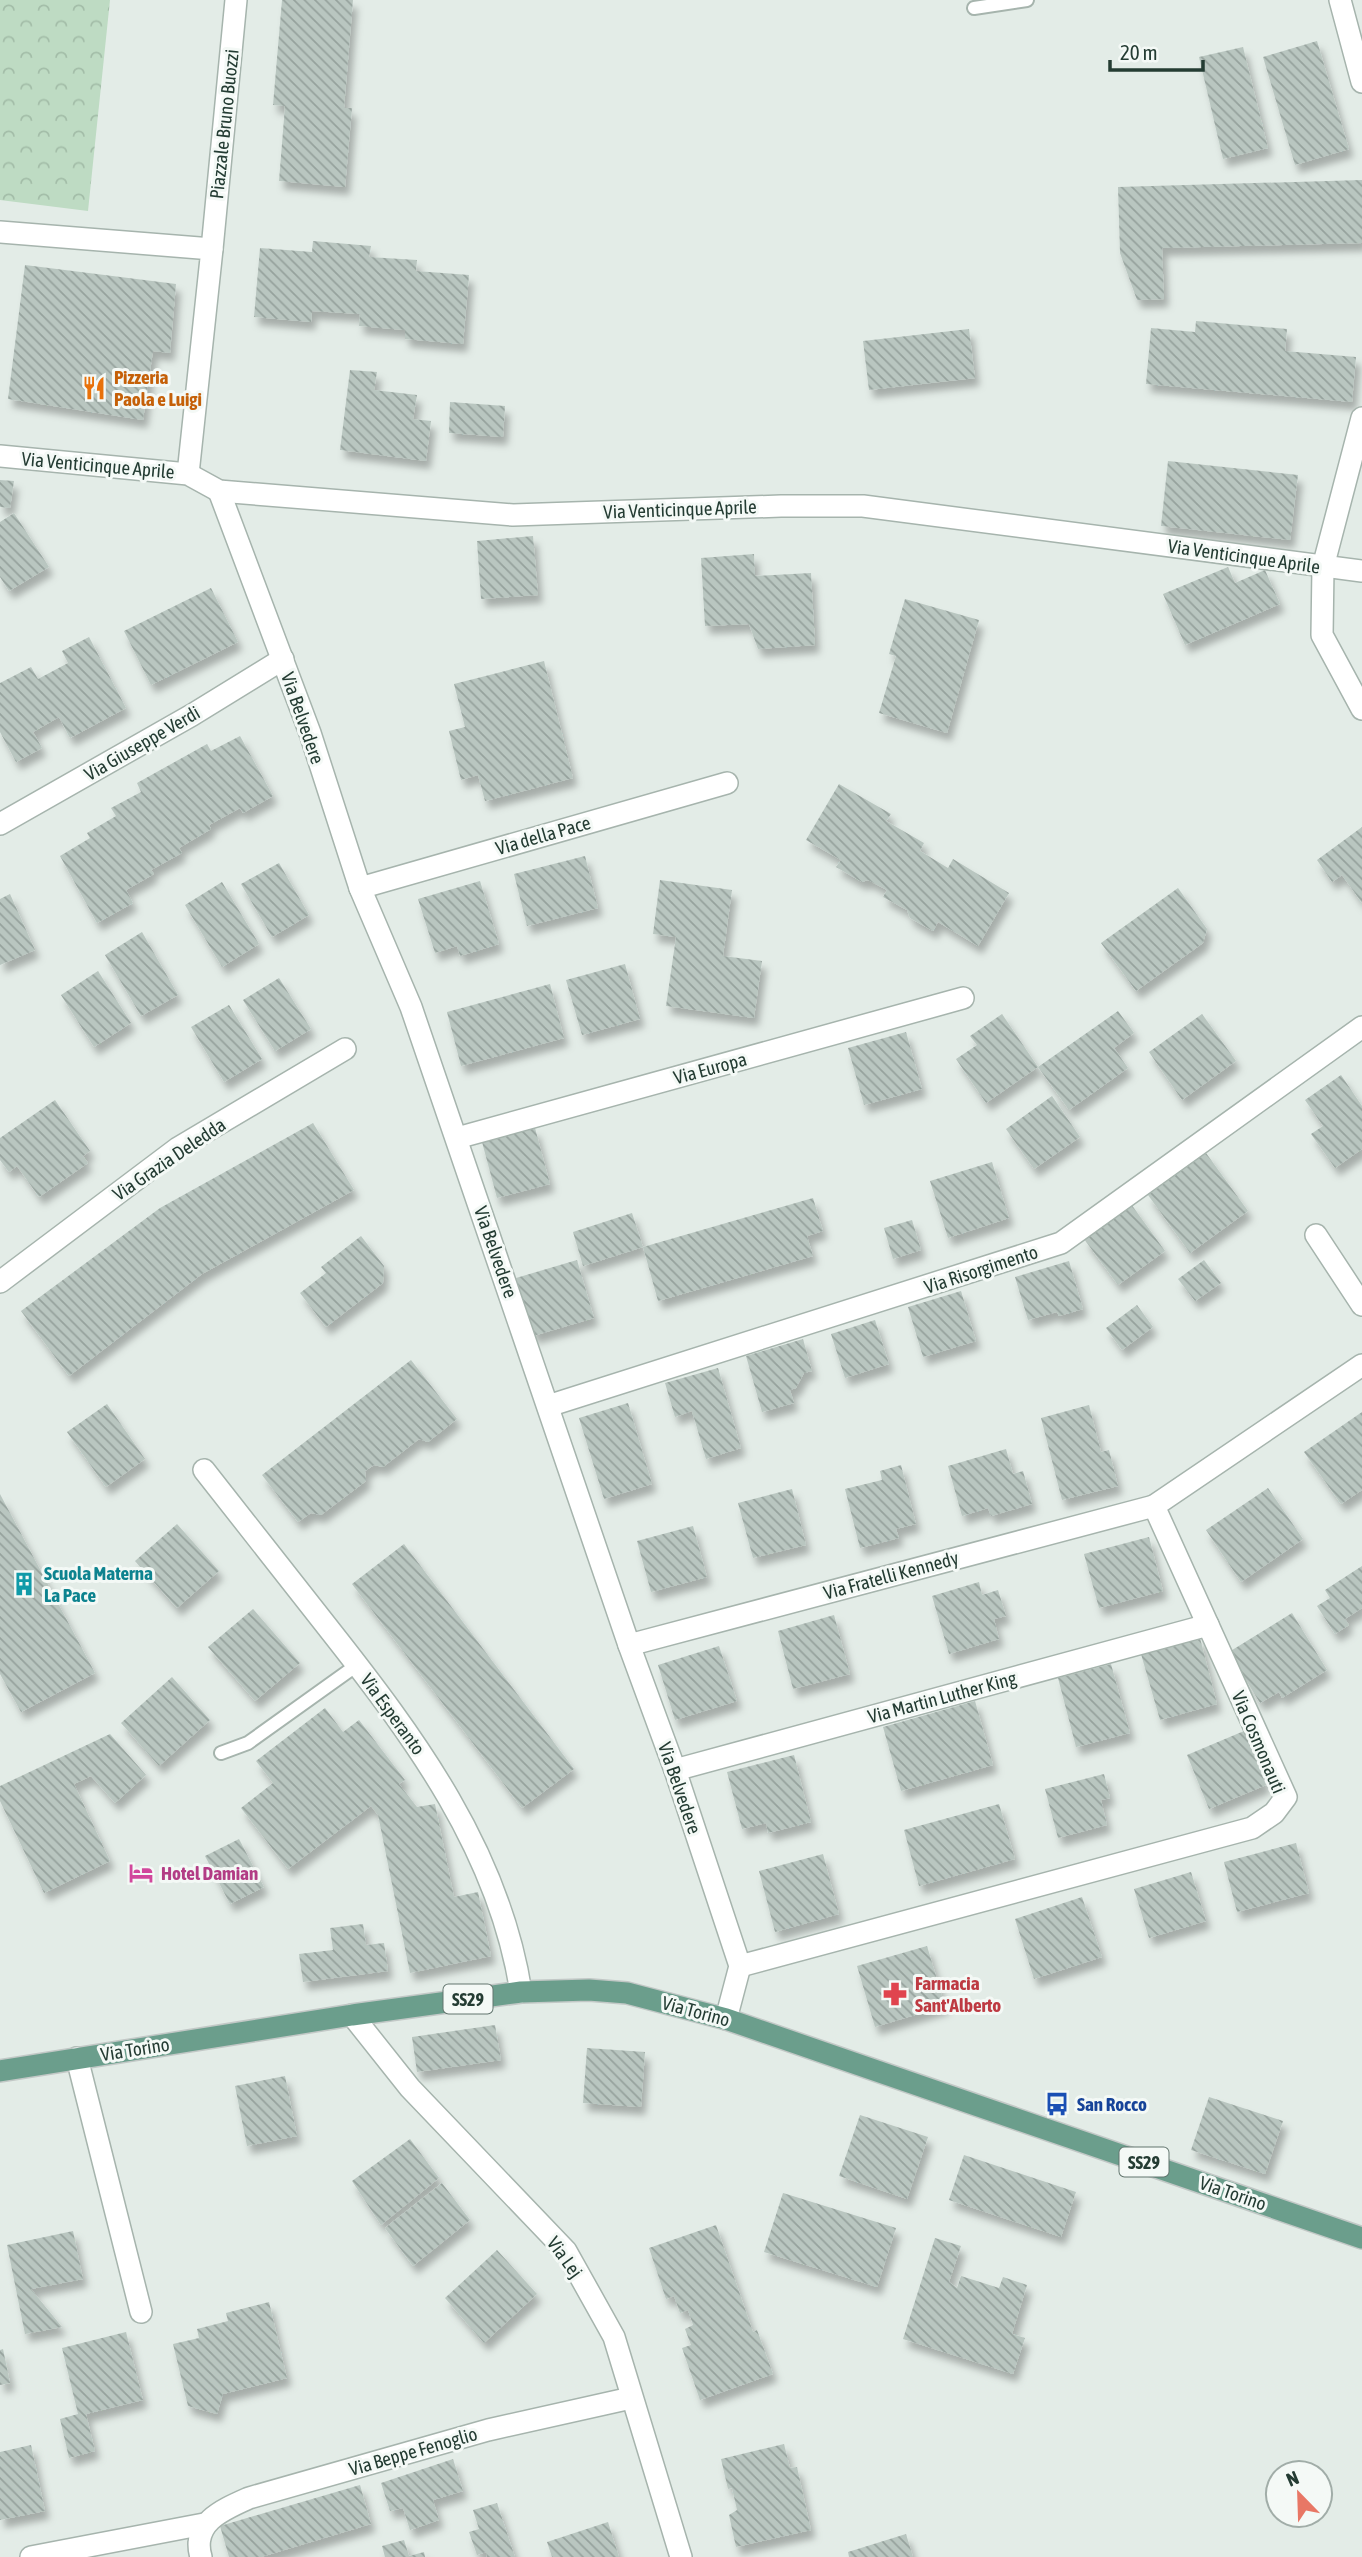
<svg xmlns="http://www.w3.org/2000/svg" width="1362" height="2557" font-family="'Asap Condensed',sans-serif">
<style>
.park{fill:url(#park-crowns)}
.building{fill:url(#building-back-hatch);filter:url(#shadow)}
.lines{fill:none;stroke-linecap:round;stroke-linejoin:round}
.service-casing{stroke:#a6b4ad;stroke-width:16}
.minor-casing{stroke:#a6b4ad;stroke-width:24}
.primary-casing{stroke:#c2c8c6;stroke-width:24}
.service{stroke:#fff;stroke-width:12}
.minor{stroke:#fff;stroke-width:21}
.primary{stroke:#6b9e8c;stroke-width:21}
.labels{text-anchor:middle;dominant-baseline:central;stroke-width:6;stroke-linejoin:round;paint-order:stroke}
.shield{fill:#f4f9f6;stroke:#62756e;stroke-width:2}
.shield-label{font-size:18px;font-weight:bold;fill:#243c33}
.street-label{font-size:19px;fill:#243c33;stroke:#f4f9f6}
.food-label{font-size:19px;font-weight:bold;fill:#c56008;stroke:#f4f9f6;text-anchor:start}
.culture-label{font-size:19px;font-weight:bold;fill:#0d838f;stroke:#f4f9f6;text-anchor:start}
.hotel-label{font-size:19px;font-weight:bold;fill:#b23c85;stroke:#f4f9f6;text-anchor:start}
.health-label{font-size:19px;font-weight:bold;fill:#be3a42;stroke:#f4f9f6;text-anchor:start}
.transit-label{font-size:19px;font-weight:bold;fill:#164399;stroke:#f4f9f6;text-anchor:start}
</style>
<defs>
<pattern id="park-crowns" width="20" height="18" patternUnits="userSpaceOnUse" patternTransform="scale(1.75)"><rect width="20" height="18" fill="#bedbc3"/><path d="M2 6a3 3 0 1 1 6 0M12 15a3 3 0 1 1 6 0" fill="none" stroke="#a3bda8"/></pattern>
<pattern id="building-back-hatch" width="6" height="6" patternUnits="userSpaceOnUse" patternTransform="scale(1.75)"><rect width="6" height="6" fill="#b9c6c0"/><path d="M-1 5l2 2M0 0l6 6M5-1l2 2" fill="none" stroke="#96a29d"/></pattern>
<filter id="shadow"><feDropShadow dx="4.5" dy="8" stdDeviation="3.5" flood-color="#0004"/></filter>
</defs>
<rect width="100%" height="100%" fill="#e3ece7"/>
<path class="park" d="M0,0H110L88,211L0,200Z"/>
<g class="building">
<path d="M282,0H353L344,108H352L345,187L279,181L285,106L273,105Z"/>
<path d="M1317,41L1349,149L1295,165L1263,57Z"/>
<path d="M1243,47L1268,148L1223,159L1199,57Z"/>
<path d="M1362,180V243L1162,248L1164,299L1137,300L1120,253L1118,187Z"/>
<path d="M313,241L371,246L369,257L417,260L416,271L469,275L463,344L405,339V330L359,326L360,314L312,311L311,322L254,317L260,248L312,252Z"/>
<path d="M25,265L176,284L170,353L153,351L143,420L8,399Z"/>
<path d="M1196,321L1287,329L1285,351L1356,357L1352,402L1146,384L1151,328L1195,332Z"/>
<path d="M969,329L975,378L869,390L863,341Z"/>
<path d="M350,370L377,372L374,390L417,395L413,419L431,421L426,461L340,450Z"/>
<path d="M450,402L505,406L503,437L449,433Z"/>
<path d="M1168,461L1298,475L1290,540L1161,526Z"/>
<path d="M0,480L14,481L10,508L0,507Z"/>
<path d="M14,513L49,567L9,591L0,577V522Z"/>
<path d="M533,536L538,595L481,599L477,541Z"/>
<path d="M754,554L755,576L811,573L815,645L758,649L749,624L705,626L701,558Z"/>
<path d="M1228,567L1235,583L1265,570L1280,604L1185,645L1163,594Z"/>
<path d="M211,588L238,642L151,685L124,631Z"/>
<path d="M905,599L979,620L947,733L879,713L896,656L889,654Z"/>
<path d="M89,637L126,708L70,738L59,717L33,732L42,748L16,762L0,732V683L31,667L38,679L68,663L62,651Z"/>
<path d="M544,661L573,778L485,801L478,775L461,780L449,731L465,727L454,684Z"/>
<path d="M240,736L273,796L243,813L240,808L209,825L211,829L179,848L182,853L151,870L154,874L126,890L133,903L97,923L60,856L90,838L87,833L116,816L111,808L141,792L137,783L207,744L211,751Z"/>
<path d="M839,784L891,814L886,821L924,843L920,851L948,868L953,859L1009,893L978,946L938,922L933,931L910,918L907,910L883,897L887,890L868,880L862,882L836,867L841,860L806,840Z"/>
<path d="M1362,827V903L1342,875L1332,882L1317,860Z"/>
<path d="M585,856L598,908L527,926L514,874Z"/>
<path d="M279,863L309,915L272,937L241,884Z"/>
<path d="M660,880L732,890L723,956L762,961L754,1018L666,1006L676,937L653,934Z"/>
<path d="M480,881L499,944L460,956L457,946L435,953L418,899Z"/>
<path d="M222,882L259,944L222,967L185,905Z"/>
<path d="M1178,888L1207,929L1203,943L1136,991L1101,943Z"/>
<path d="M10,894L35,950L0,965V899Z"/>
<path d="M142,932L178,995L141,1016L105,955Z"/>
<path d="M625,964L640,1019L582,1035L566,980Z"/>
<path d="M98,971L131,1023L94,1047L61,995Z"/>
<path d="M279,978L311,1029L275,1051L243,1000Z"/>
<path d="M550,984L564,1038L461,1066L447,1012Z"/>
<path d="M229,1005L262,1059L224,1082L191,1027Z"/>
<path d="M1118,1011L1134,1033L1114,1048L1128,1068L1069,1110L1038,1067Z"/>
<path d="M1002,1014L1038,1067L986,1103L956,1059L977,1045L970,1036Z"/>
<path d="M1202,1014L1236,1061L1182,1100L1149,1052Z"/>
<path d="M906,1032L922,1089L864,1105L848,1048Z"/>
<path d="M1341,1075L1362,1106V1149L1335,1168L1311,1134L1323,1126L1305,1100Z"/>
<path d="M1052,1096L1080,1137L1034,1169L1006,1129Z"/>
<path d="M55,1100L90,1151L83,1156L88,1163L39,1197L17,1166L9,1172L0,1160V1138Z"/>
<path d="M313,1123L354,1190L202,1274L69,1376L21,1311L160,1208Z"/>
<path d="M535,1128L550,1184L497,1198L482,1142Z"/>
<path d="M1206,1153L1248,1211L1190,1253L1148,1195Z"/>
<path d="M992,1162L1009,1218L948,1238L930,1181Z"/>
<path d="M813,1198L823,1231L807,1236L813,1256L658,1301L643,1247Z"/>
<path d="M1131,1204L1165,1251L1118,1285L1084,1239Z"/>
<path d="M632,1213L643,1247L583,1266L573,1232Z"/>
<path d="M912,1220L921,1250L893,1259L884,1228Z"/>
<path d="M361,1236L384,1266L383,1283L326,1327L300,1293L326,1273L321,1267Z"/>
<path d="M577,1260L594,1318L533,1336L516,1278Z"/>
<path d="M1204,1260L1221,1283L1195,1301L1178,1279Z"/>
<path d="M1069,1261L1083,1309L1059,1316L1057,1312L1028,1320L1015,1277Z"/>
<path d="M961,1291L976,1341L923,1357L908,1307Z"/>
<path d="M1137,1305L1153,1327L1122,1350L1106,1328Z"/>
<path d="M875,1320L889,1364L845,1378L831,1334Z"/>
<path d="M803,1339L812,1371L804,1373L796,1388L790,1390L794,1403L762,1412L746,1356Z"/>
<path d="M411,1360L457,1419L428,1442L419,1439L383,1467L374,1465L365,1471L366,1481L321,1515L311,1513L298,1522L262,1475Z"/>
<path d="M718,1368L741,1448L706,1459L692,1411L675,1417L665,1383Z"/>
<path d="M628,1403L652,1484L604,1499L579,1418Z"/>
<path d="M107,1404L145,1459L106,1487L67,1432Z"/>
<path d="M1089,1405L1101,1452L1109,1450L1118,1486L1062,1500L1041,1418Z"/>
<path d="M1362,1412V1490L1341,1504L1304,1452Z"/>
<path d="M1006,1449L1013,1474L1023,1471L1032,1504L991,1516L988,1508L962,1516L948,1466Z"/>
<path d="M901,1465L916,1524L896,1529L899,1538L860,1548L845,1489L882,1480L880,1471Z"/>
<path d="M1268,1488L1303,1539L1241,1582L1206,1530Z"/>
<path d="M792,1489L806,1545L753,1558L738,1503Z"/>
<path d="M0,1494L95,1673L21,1712L0,1674Z"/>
<path d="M177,1524L219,1571L177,1608L135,1561Z"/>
<path d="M693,1526L707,1577L651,1592L637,1541Z"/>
<path d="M1149,1537L1163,1591L1099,1608L1084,1554Z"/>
<path d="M404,1544L574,1769L522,1808L352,1584Z"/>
<path d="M1362,1566V1608L1345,1619L1349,1625L1335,1634L1317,1606L1330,1598L1325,1590Z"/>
<path d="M979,1582L982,1595L998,1590L1006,1616L994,1619L999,1639L949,1654L932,1596Z"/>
<path d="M253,1609L300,1663L255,1701L208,1647Z"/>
<path d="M1292,1613L1327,1670L1282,1698L1279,1692L1260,1703L1229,1652Z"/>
<path d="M834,1615L850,1674L793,1689L778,1631Z"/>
<path d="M1200,1638L1217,1704L1160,1720L1141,1654Z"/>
<path d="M719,1646L737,1701L675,1720L658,1665Z"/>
<path d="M1111,1664L1130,1733L1076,1747L1058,1678Z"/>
<path d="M172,1677L210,1720L159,1766L121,1723Z"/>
<path d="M975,1701L993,1765L901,1791L883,1727Z"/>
<path d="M325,1708L343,1732L359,1720L405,1780L399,1784L417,1807L435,1804L454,1897L478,1892L491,1956L410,1973L378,1815L371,1806L288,1869L241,1808L273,1783L256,1761Z"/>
<path d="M1244,1731L1266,1785L1209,1809L1187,1755Z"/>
<path d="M110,1734L146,1775L115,1803L91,1776L74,1784L110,1861L44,1893L0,1801V1786Z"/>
<path d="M794,1755L811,1822L768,1833L766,1823L742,1829L727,1772Z"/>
<path d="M1104,1774L1110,1798L1101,1800L1107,1825L1058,1838L1045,1789Z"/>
<path d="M999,1804L1015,1859L919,1886L904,1830Z"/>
<path d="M239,1839L264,1887L230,1904L205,1856Z"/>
<path d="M1296,1843L1309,1893L1237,1912L1224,1862Z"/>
<path d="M823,1854L839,1914L775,1932L759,1871Z"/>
<path d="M1191,1872L1206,1921L1149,1938L1134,1889Z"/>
<path d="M1082,1897L1102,1957L1034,1979L1015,1919Z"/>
<path d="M363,1924L366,1945L384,1943L388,1971L303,1982L299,1954L333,1950L330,1928Z"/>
<path d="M927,1946L945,2006L875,2027L857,1966Z"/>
<path d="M495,2025L501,2060L417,2072L412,2037Z"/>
<path d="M587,2048L645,2052L641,2107L583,2103Z"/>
<path d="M285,2076L297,2136L247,2146L235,2086Z"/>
<path d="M1209,2097L1283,2121L1265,2174L1191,2150Z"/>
<path d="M860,2115L928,2137L907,2199L839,2176Z"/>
<path d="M410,2139L439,2178L381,2225L352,2181Z"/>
<path d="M964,2155L1076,2192L1061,2237L949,2200Z"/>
<path d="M442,2183L470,2220L413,2266L385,2228Z"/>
<path d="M783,2193L896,2228L877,2287L764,2252Z"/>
<path d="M716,2225L753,2332L757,2330L773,2374L700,2400L682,2348L691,2345L685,2329L693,2325L688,2310L680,2313L674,2296L666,2299L649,2248Z"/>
<path d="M73,2231L83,2279L31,2289L62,2327L25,2334L7,2245Z"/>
<path d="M935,2238L961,2246L949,2282L957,2288L961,2276L999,2288L1003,2277L1027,2285L1012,2334L1025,2338L1013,2374L903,2339Z"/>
<path d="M497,2250L537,2294L484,2343L445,2298Z"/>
<path d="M269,2302L287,2378L223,2394L217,2414L188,2406L173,2344L199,2338L197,2329L228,2321L226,2313Z"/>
<path d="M126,2332L143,2400L86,2414L95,2451L69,2458L60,2419L78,2414L62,2348Z"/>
<path d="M3,2349L10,2383L0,2385V2350Z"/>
<path d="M784,2444L790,2468L797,2467L811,2530L736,2547L729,2515L737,2510L732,2488L728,2489L721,2459Z"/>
<path d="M31,2445L45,2511L0,2520V2452Z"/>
<path d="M453,2459L463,2491L433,2500L439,2520L410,2530L403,2508L390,2511L381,2483Z"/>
<path d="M360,2485L371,2524L261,2557H229L220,2526Z"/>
<path d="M497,2503L515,2557H487L486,2552L477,2555L469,2532L479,2529L473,2510Z"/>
<path d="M608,2522L619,2557H552L547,2542Z"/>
<path d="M906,2534L913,2557H849L848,2552Z"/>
<path d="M404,2540L409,2556L424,2552L425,2557H385L382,2546Z"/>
</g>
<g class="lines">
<g class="service-casing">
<g id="service">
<path d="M974,8L1027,0"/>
<path d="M221,1753L248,1743L357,1665"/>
</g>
</g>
<g class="minor-casing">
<g id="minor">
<path d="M1340,0L1362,82"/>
<path d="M0,232L212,249L188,474"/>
<path d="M212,249L236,0"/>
<path d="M1362,418L1323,567L1322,635L1362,709"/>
<path d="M0,456L188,474L219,491L513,515L781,506H863L1362,571"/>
<path d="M219,491L310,733L360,888L411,1007L629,1645L675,1770L740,1966L726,2019"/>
<path d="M0,824L192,715L283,659"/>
<path d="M360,888L727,783"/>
<path d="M457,1138L963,998"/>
<path d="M1316,1235L1362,1305"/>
<path d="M0,1282L178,1148L345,1049"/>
<path d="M548,1406L1061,1243L1362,1027"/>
<path d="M204,1470C246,1523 287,1576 329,1629C415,1738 499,1851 521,1992"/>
<path d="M629,1645L1154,1506"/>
<path d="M675,1770L1208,1625"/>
<path d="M740,1966L1252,1828L1274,1813L1286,1797L1154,1506L1362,1365"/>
<path d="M352,2015L410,2088L566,2251L614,2337L681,2557"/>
<path d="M77,2058L141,2312"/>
<path d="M31,2557L204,2524"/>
<path d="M201,2557C191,2523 222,2510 249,2498L488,2430L631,2398"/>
</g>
</g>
<g class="primary-casing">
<path id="primary" d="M0,2071L352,2015L521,1992L589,1990L627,1993L726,2019L1362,2238"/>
</g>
<use href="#service" class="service"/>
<use href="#minor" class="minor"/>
<use href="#primary" class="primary"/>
</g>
<defs>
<g id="restaurant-bare" transform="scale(1.89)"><path d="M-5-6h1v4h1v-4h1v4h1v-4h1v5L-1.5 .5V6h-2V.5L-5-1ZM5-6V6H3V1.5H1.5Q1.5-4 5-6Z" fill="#e8710a" stroke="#f4f9f6" stroke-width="2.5" paint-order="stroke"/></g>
<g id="building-bare" transform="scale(1.89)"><path d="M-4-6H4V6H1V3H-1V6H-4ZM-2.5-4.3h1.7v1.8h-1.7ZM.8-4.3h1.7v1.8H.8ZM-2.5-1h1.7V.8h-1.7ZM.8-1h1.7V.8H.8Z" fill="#0f9aa8" stroke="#f4f9f6" stroke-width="2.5" paint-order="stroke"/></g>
<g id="hotel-bare" transform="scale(1.89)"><path d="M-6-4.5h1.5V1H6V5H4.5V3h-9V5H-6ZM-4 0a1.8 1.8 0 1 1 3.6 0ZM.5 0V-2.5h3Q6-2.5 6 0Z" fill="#d1479c" stroke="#f4f9f6" stroke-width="2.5" paint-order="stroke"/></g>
<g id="pharmacy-bare" transform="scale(1.89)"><path d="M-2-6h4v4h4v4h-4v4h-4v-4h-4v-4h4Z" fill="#e0444e" stroke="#f4f9f6" stroke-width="2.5" paint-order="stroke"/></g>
<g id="bus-bare" transform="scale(1.89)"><path d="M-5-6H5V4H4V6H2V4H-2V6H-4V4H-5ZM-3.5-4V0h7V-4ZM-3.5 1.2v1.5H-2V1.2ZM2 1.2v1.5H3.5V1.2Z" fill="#1a4fb4" stroke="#f4f9f6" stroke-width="2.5" paint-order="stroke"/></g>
</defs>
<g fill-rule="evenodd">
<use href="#restaurant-bare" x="94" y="388"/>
<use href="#building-bare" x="24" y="1584"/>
<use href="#hotel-bare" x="141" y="1873"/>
<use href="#pharmacy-bare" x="895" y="1994"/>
<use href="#bus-bare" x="1057" y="2104"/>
</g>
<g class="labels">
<g class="shield">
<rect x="443.5" y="1984.5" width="49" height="29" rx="5"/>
<rect x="1119.5" y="2147.5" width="49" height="29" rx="5"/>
</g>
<g class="shield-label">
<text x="468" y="1999">SS29</text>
<text x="1144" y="2162">SS29</text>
</g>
<g class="street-label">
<text transform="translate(224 124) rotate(-84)">Piazzale Bruno Buozzi</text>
<text transform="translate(98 465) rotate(5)">Via Venticinque Aprile</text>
<text transform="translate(680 509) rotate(-2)">Via Venticinque Aprile</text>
<text transform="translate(1244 556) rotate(8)">Via Venticinque Aprile</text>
<text transform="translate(303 718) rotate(71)">Via Belvedere</text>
<text transform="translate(142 743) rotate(-30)">Via Giuseppe Verdi</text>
<text transform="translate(543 835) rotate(-16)">Via della Pace</text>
<text transform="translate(710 1068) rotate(-15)">Via Europa</text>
<text transform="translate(169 1159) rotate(-34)">Via Grazia Deledda</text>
<text transform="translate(496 1252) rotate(71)">Via Belvedere</text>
<text transform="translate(981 1269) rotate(-18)">Via Risorgimento</text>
<text transform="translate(891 1575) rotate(-15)">Via Fratelli Kennedy</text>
<text transform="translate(942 1697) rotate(-15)">Via Martin Luther King</text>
<text transform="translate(393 1714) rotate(54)">Via Esperanto</text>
<text transform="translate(1259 1742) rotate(67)">Via Cosmonauti</text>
<text transform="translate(680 1788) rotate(71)">Via Belvedere</text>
<text transform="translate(696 2011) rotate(15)">Via Torino</text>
<text transform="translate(135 2049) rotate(-9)">Via Torino</text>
<text transform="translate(1233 2193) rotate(19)">Via Torino</text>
<text transform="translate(565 2257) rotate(54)">Via Lej</text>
<text transform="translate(413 2451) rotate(-16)">Via Beppe Fenoglio</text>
</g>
<g class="food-label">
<text x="114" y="377">Pizzeria<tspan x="114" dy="22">Paola e Luigi</tspan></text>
</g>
<g class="culture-label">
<text x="44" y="1573">Scuola Materna<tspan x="44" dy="22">La Pace</tspan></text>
</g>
<g class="hotel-label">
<text x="161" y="1873">Hotel Damian</text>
</g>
<g class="health-label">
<text x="915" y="1983">Farmacia<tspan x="915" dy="22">Sant'Alberto</tspan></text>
</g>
<g class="transit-label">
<text x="1077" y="2104">San Rocco</text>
</g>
</g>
<g transform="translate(1299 2494) rotate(337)"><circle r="33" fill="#f4f9f6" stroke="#a1ada8" stroke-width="2"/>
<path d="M0-5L12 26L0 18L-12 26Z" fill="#e87765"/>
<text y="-10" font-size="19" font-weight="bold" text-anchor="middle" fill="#243c33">N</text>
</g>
<path d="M1110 60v10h93v-10" fill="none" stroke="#243c33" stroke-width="3.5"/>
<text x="1120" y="60" font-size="21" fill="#243c33" stroke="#f4f9f6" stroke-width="5" paint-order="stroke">20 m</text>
</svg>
